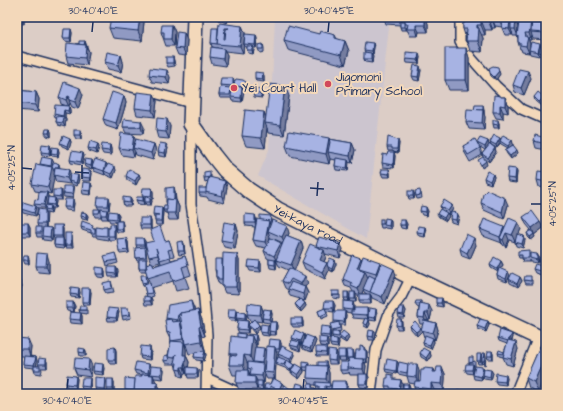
<svg xmlns="http://www.w3.org/2000/svg" width="563" height="411" font-family="'Architects Daughter',sans-serif">
<style>
.built{fill:#ccc5cf}
.lines{fill:none;stroke-linecap:round;stroke-linejoin:round}
.minor-casing{stroke:#1b2f5e;stroke-width:12}
.primary-casing{stroke:#1b2f5e;stroke-width:18}
.minor{stroke:#f3d8ba;stroke-width:9}
.primary{stroke:#f3d8ba;stroke-width:15}
.wall{fill:#909ac3;stroke:#1b2f5e;fill-rule:evenodd}
.shaded-wall{fill:#757d9f;stroke:#1b2f5e}
.building{fill:#a7b3e3;stroke:#1b2f5e;fill-rule:evenodd}
.ticks{fill:none;stroke:#1b2f5e;stroke-width:1.5}
.poi-dot{fill:#d1495b;stroke:#f3d8ba;stroke-width:1.5}
.labels{text-anchor:middle;dominant-baseline:central;stroke-width:4;stroke-linejoin:round;paint-order:stroke}
.poi-label{font-size:12px;fill:#1b2f5e;stroke:#f3d8ba;text-anchor:start}
.street-label{font-size:12px;fill:#1b2f5e;stroke:#f3d8ba}
.neatline{fill:none;stroke:#1b2f5e;stroke-width:1.5}
.ticks-label{font-size:10px;text-anchor:middle;fill:#1b2f5e}
</style>
<rect width="100%" height="100%" fill="#dccdc6"/>
<filter id="ink" filterUnits="userSpaceOnUse"><feTurbulence type="fractalNoise" baseFrequency=".025" numOctaves="2"/><feDisplacementMap in="SourceGraphic" scale="8" xChannelSelector="R" yChannelSelector="G"/><feConvolveMatrix kernelMatrix="1 2 1 2 8 2 1 2 1" color-interpolation-filters="sRGB"/></filter>
<g filter="url(#ink)">
<path class="built" d="M275,17H390L366,239L258,176L269,150Z"/>
<g class="lines">
<g class="minor-casing">
<g id="minor">
<path d="M460,17V42L472,59L496,86L521,109L546,120"/>
<path d="M17,56L191,103"/>
<path d="M191,125V204L203,288L207,335L206,394"/>
<path d="M207,378L242,394"/>
<path d="M371,394L376,350L389,313L401,297L411,277"/>
<path d="M515,394L538,337"/>
</g>
</g>
<g class="primary-casing">
<g id="primary">
<path id="s1" d="M195,17L191,124L213,155L225,170L248,190L278,210L411,277L546,341"/>
</g>
</g>
<use href="#minor" class="minor"/>
<use href="#primary" class="primary"/>
</g>
<g class="wall">
<path d="M17,17H24V24L17,23Z"/>
<path d="M217,17H229L227,23L218,20Z"/>
<path d="M363,17H373V18Z"/>
<path d="M382,17H426L428,24V32H419L418,36H410L408,31H407L406,27V30H401L400,25L386,24L384,18H383ZM402,20H405V22H402Z"/>
<path d="M464,17H503L502,27L495,26V28H492V30H485V35H481L483,38L482,52L470,51L463,29V22Z"/>
<path d="M503,17H515L517,21L531,17L532,19L537,18V17H543L544,19H546V40L533,39L532,36L531,40H529L530,44L541,47H546V58L540,55L539,54V56L530,54L529,51V53L522,52L521,49H520L518,42V39L517,36H513L512,32V35H505L502,28Z"/>
<path d="M144,22L142,41L113,38L109,28Z"/>
<path d="M172,25L175,32L174,46H166L161,32Z"/>
<path d="M242,26L245,33L243,53L225,51L227,55L226,66L212,64L210,57L218,48L212,47L211,43L218,28ZM225,28H229L224,31Z"/>
<path d="M71,29L72,33L71,42L65,41L63,38Z"/>
<path d="M319,34L335,35L337,39L345,41L349,51L345,65L288,50L284,40Z"/>
<path d="M256,35L257,39L256,48H253L254,50L253,54L248,53L247,50V47H245L244,44Z"/>
<path d="M187,40L186,56L178,55L175,48Z"/>
<path d="M85,41L89,52L87,65L68,63L66,56L76,44H79Z"/>
<path d="M373,43L374,47L373,54H372L373,56L372,63L365,62L364,59L365,52L364,50Z"/>
<path d="M263,44L264,48V52L260,53L258,49Z"/>
<path d="M466,48L469,58V90H449L445,80Z"/>
<path d="M121,55L123,62L121,72L108,69L105,62Z"/>
<path d="M173,57L174,61L175,66L168,67L166,63Z"/>
<path d="M420,57L419,64L407,63L406,59Z"/>
<path d="M421,70L419,81L414,80L412,76Z"/>
<path d="M263,73L264,76V82L256,81L255,78Z"/>
<path d="M490,73L500,74L496,80L491,76Z"/>
<path d="M149,75L170,77L169,84L152,82Z"/>
<path d="M233,78L234,82L247,86L245,90H243L242,102L232,101L231,98H220L219,95L221,87L220,85Z"/>
<path d="M531,78L524,95L515,92L513,85Z"/>
<path d="M546,85V95H545L543,91Z"/>
<path d="M17,90L36,92L39,99L38,112L17,110Z"/>
<path d="M261,90L262,93V98L254,97L253,93Z"/>
<path d="M154,94L157,101L155,117L137,115L135,108Z"/>
<path d="M83,95L78,109L72,107L70,103L69,106L70,110V114L65,113V117L66,120L65,127L58,125L56,122L57,118H55L54,114L67,106L61,104L59,97Z"/>
<path d="M124,96L126,103L118,130L106,126L103,119Z"/>
<path d="M289,96L284,135L268,133L267,128L265,148L246,146L242,136L264,112L266,117Z"/>
<path d="M502,97H505L508,104V113L503,112V119L496,118L493,112Z"/>
<path d="M534,97H544L545,100L541,106L535,101Z"/>
<path d="M484,109V115L485,117L484,130L469,129L466,122L475,110Z"/>
<path d="M499,123V128H494L493,124Z"/>
<path d="M170,126L169,139L158,138L156,131Z"/>
<path d="M123,127H144L143,134L126,133Z"/>
<path d="M50,129L51,132V137L47,136L45,133Z"/>
<path d="M81,133V139H76L74,135Z"/>
<path d="M500,138V140H512L513,144V145L518,153L511,159L507,154L505,150L508,148L501,144L500,143L497,148L491,145L490,142Z"/>
<path d="M546,138V150L536,148L534,141Z"/>
<path d="M70,139L71,142L69,149L62,146L60,143Z"/>
<path d="M329,139L352,143L355,150L352,163L348,162V171L336,170L335,166L336,160L330,159L329,164L290,156L286,146Z"/>
<path d="M136,140L154,144L156,151L153,160L136,155L135,152L134,157L122,155L119,148Z"/>
<path d="M488,141L489,145L495,148L496,152L489,162L483,157L482,154L485,150L480,147L482,155L470,162L465,153L463,146Z"/>
<path d="M399,143L398,153L393,152V151H388L387,147Z"/>
<path d="M50,145L51,148V152L58,148L59,152L58,157L52,156L51,153L50,156L42,155L41,152Z"/>
<path d="M110,145L111,149V155L103,154L101,150Z"/>
<path d="M99,147L97,154L89,151L88,148Z"/>
<path d="M168,148L166,157L159,156L158,152Z"/>
<path d="M394,152L395,156L394,168L383,167L382,163L387,155Z"/>
<path d="M83,153L84,156L82,165L71,163L70,160Z"/>
<path d="M52,159L53,162L59,164L60,168L79,179L77,186L70,184L56,182L54,176L51,194L47,193L48,197L53,198V196L61,190L62,194V200H56V201L55,208H52V209L51,214L46,213V228H51L52,241L43,240L42,237H37L36,233L38,227L37,224L45,210V208H37L36,216L23,213L21,209L35,206L34,204L38,200L42,192L35,191L32,184L40,164Z"/>
<path d="M92,160L93,164L106,163L107,165L116,170L113,178L106,175L105,174V175L94,171L93,167L92,169L85,167L84,164Z"/>
<path d="M389,169L390,173V177H383L381,173Z"/>
<path d="M90,170L92,173L91,181H83L81,177Z"/>
<path d="M517,172L516,183L508,182L507,178Z"/>
<path d="M546,172V188L539,187L537,180Z"/>
<path d="M139,174L140,177L136,185L127,180L126,176Z"/>
<path d="M493,174L494,177L491,184L485,182L484,178Z"/>
<path d="M211,175V178L225,181L227,187L224,203L208,199L207,197L200,196L199,193L206,188L208,181L205,182L204,178Z"/>
<path d="M91,183L92,186L91,195L83,194L82,190Z"/>
<path d="M73,186L74,190L73,198L64,197L63,193Z"/>
<path d="M152,188L153,192V199H151L152,201L151,205H146L145,202V199H144L142,195Z"/>
<path d="M175,191L176,200L179,207L178,220H169L167,213H165L163,210L167,205L166,202Z"/>
<path d="M421,193L422,198L417,199L416,196Z"/>
<path d="M415,195L414,199H409L408,196Z"/>
<path d="M136,200L144,201V205L138,204Z"/>
<path d="M110,201L109,210H107L108,213V219H102L101,215V217H95L94,213L99,209L97,206ZM100,209L103,210L101,212Z"/>
<path d="M132,201L131,206H124L123,202Z"/>
<path d="M74,203L73,211L66,210L64,207Z"/>
<path d="M481,203L508,205L504,219L484,210Z"/>
<path d="M452,205L453,209L449,215L448,214L449,216L446,221L439,217L437,214L441,209L440,206Z"/>
<path d="M162,207L163,211L162,225H156L155,221V218H154L153,214Z"/>
<path d="M420,211H428L427,216L422,215Z"/>
<path d="M117,212L119,215L118,221H122L123,225V232H117L116,229V222H110L108,218Z"/>
<path d="M86,213L88,216L87,220L82,219L81,216Z"/>
<path d="M457,213L459,217L457,224L451,222L450,219Z"/>
<path d="M523,217L540,222L543,228L534,235L535,237L531,240L528,237L527,233L531,230L526,224Z"/>
<path d="M256,218V221L272,220L289,233L288,236L301,241L303,248L294,270L308,283L305,287L308,293L305,301L302,300L305,303L306,306L301,312L297,308L295,304L300,299L290,296L288,290L285,288L282,281L288,270L279,266L277,262H276V269L270,268L269,264V259L267,258L264,251L266,248L256,246L253,240L255,227L246,226L245,223ZM274,239L283,243L282,245Z"/>
<path d="M390,219L391,222V229L385,228L384,227V228H381L380,224Z"/>
<path d="M151,221V229H141L140,225Z"/>
<path d="M518,222L521,229L518,235L524,236L525,240L523,248L516,246L515,242L509,240L506,247L503,245L502,243L483,236L480,229L504,230Z"/>
<path d="M546,222V231L544,230L542,227Z"/>
<path d="M28,223L30,227V236H20L19,232Z"/>
<path d="M114,224L115,228V240H109L108,237V240L97,238L96,236H93L91,233L82,230L81,227L94,228H95L96,231L107,226L108,228H110Z"/>
<path d="M236,224L238,231L235,249L224,247L221,240Z"/>
<path d="M407,224L406,229L401,228L400,225Z"/>
<path d="M62,225L63,229V239L65,242L64,249L55,248L54,245V239L53,236Z"/>
<path d="M425,227L426,231L425,237L419,236L417,232Z"/>
<path d="M72,236L73,248H66L65,245Z"/>
<path d="M126,238L128,242L129,253L120,254L119,251Z"/>
<path d="M169,240L174,256L170,257L171,260L185,256L191,275L185,277L189,288L176,291L173,281L151,288L146,271H140L139,268V261H137L136,258L137,248L136,245L145,241V247L146,250L147,260H146L147,264L151,263L149,257L165,241ZM158,255L161,263L154,266L153,264L160,262Z"/>
<path d="M183,241L184,244L185,254L179,255L178,251Z"/>
<path d="M546,242V252L544,251L543,248Z"/>
<path d="M476,245L470,259L462,256L460,249Z"/>
<path d="M316,246L343,249L340,258L325,254L326,257L324,262L327,263L335,260L336,264L333,272L329,270L325,279L305,269L302,262L317,247Z"/>
<path d="M115,253L118,263L107,266L106,262Z"/>
<path d="M530,254L539,257L538,263L531,262L530,260V262H523L522,258H519L518,255Z"/>
<path d="M361,258L362,260L381,265L396,275L385,304L372,298L371,295H370L371,297V304H361L359,300V296L356,294V302H353L354,306L353,311H368V317L377,313L376,321L369,320L368,317V319H366L369,320L370,324L368,328L364,326L363,323L365,319L353,318L351,313L345,312L346,315L345,325H340L341,331L337,332H339L340,335L349,338L346,343L341,340L340,338V340H338L339,342L338,348L331,347L330,344V339H327L328,342V347L320,346L319,343L321,337L320,335L330,327L331,331V338H333L332,336L333,332L332,330L334,323V321L343,311V309L351,302L350,299L353,292L351,288L345,286L343,279ZM363,290L365,293L367,294H362Z"/>
<path d="M29,259V264H25L23,260Z"/>
<path d="M546,259V266L540,263L539,260Z"/>
<path d="M239,260V294L225,293L222,286H221L220,284H219L216,277V274L215,270L223,261Z"/>
<path d="M49,261V273L38,272L36,266Z"/>
<path d="M260,261L261,264V272L250,271L248,267Z"/>
<path d="M501,261L503,265L500,269L510,275L507,282L498,279L497,275L498,272L491,268L490,265Z"/>
<path d="M542,266L543,269L541,275L535,273L533,269Z"/>
<path d="M116,267L118,271L117,277H109L108,273Z"/>
<path d="M105,271V278L98,277L96,274Z"/>
<path d="M146,275L148,284L151,287L154,296L151,297L152,300V305H145L144,301L147,297L144,286H143L142,283Z"/>
<path d="M520,277L522,281L518,287L510,283L509,279Z"/>
<path d="M17,280L22,286L20,291L17,290Z"/>
<path d="M524,280H532V284H526Z"/>
<path d="M111,281L114,292L106,293L104,290Z"/>
<path d="M80,292L79,298L71,297L70,294Z"/>
<path d="M91,292L90,305H83L82,302Z"/>
<path d="M332,295H340V299L333,298Z"/>
<path d="M350,296L349,301H345L344,298Z"/>
<path d="M421,301V303L432,311L430,320H428V321L436,323L438,330L435,340L433,339L434,342L431,349L424,346L423,343L425,337H424L422,331L417,336L411,329L410,326L421,328V330L423,324H420L418,317L419,308L417,307L415,304Z"/>
<path d="M443,302V307L437,306L436,303Z"/>
<path d="M261,305L263,311L271,310L272,314L271,322H276L277,326L276,335H270L269,332V336L261,335L260,332L269,327L270,323L263,322L262,319V322L256,321L259,325L260,328L255,334L250,328L249,326L248,333H239L237,329L238,322L237,319L236,321H230L228,317L236,309L237,313H245L247,316L246,321H248L249,324L252,321H250L247,314Z"/>
<path d="M335,305L334,312L326,311L328,316L321,319L318,311Z"/>
<path d="M75,306L74,312L67,311L66,308Z"/>
<path d="M404,307L406,311L404,318H399L398,314Z"/>
<path d="M194,308V311L198,310L202,320L205,336L202,337L205,351L206,355L204,361L196,360L194,357L195,353L189,354L186,345L185,346L186,349V355L189,362L188,367L199,371L198,378H188L187,374V371H186V374L184,373L183,377L179,376L175,364H166L164,361L168,355L171,341V339H170L167,333L166,318ZM182,321L184,339L182,328L180,323L181,321Z"/>
<path d="M79,310H87V314L81,313L82,316V324L70,323L69,319L80,313Z"/>
<path d="M130,311L131,318L123,320L122,316Z"/>
<path d="M119,312L117,321H108L107,317Z"/>
<path d="M302,318L303,322V327H293L291,324Z"/>
<path d="M401,319L402,323V329H397L396,325Z"/>
<path d="M488,321L489,325L486,332L478,329L477,326Z"/>
<path d="M245,334L246,336L256,335L257,339V345H255L256,347L266,352L268,346L281,343V348L294,352L295,355L291,363L290,362L294,365V366L303,368L304,372L299,379L292,374V372V373L285,368L277,365L276,363L275,380L282,383L284,386L282,389L292,392L290,394H283L282,390L280,394L271,390V393H266L264,389L270,384L272,379H267L265,375L264,383H263V390H258L257,387V390H239L236,383L237,375H233L229,365L230,356V354L237,337ZM276,352H279L278,354L279,357L277,360V354Z"/>
<path d="M376,334L375,340H369L368,336Z"/>
<path d="M512,334L513,337L512,341L518,349L513,366L506,364L503,357L499,356L498,353L504,352L507,344L499,341L498,338Z"/>
<path d="M305,337L314,338L316,341L312,352L303,349L302,345L301,344V346L300,351L292,348L290,345L293,340L292,338Z"/>
<path d="M17,338L31,346L30,356L36,357L37,361L36,366H39L38,364L46,359L47,362V368H41L42,370L41,374L35,373L34,368L25,367L23,364L24,356H19L17,350Z"/>
<path d="M115,347L116,351V364H110L108,360Z"/>
<path d="M364,347L367,353V363L365,362L366,366L365,374L369,377L368,388L360,387L359,384V375H350L349,372V373L342,374L340,370L348,361L347,358L353,350L354,354V359H355L360,350Z"/>
<path d="M546,347V373L538,392L529,388L526,378Z"/>
<path d="M327,350V356H317L316,352Z"/>
<path d="M345,350L346,354V361H339L338,358Z"/>
<path d="M151,351L150,360L141,359L140,356Z"/>
<path d="M336,351L337,354V364H329L328,360Z"/>
<path d="M492,351L493,354V359H488L487,356Z"/>
<path d="M79,352H86V356H80Z"/>
<path d="M430,352L431,356L428,361L421,357L420,353Z"/>
<path d="M481,354L482,357H486L485,365L483,364L482,361V364H478L477,361Z"/>
<path d="M397,361L398,364L419,371L418,381H420L424,370L434,369L435,372H436L442,367L445,374V379L444,391L434,390L433,394H417L414,387L415,384L409,383L407,376L398,374L397,372V374L386,372L385,369Z"/>
<path d="M475,361V366H473L474,367L473,374L467,373L465,370L469,364V363Z"/>
<path d="M326,362L329,373V383L331,386V390H327L326,394H319V389H317L316,385H312L313,388H315L317,391V394H305V389L304,394L297,393L295,390L304,385L305,388H308L310,384L307,378L308,371L304,370L303,367L310,365L318,366Z"/>
<path d="M149,364L151,368L149,375L164,370L163,379L154,378L156,382H157L160,389L159,394H134L126,393L125,390L135,379L142,376V375L136,374L134,370Z"/>
<path d="M92,366L91,377L77,375L74,368Z"/>
<path d="M483,367L484,371L482,380L474,379L473,375Z"/>
<path d="M104,368L103,375L94,374L93,371Z"/>
<path d="M493,373L491,380L484,379L483,375Z"/>
<path d="M76,376L77,379L76,389L67,388L66,384Z"/>
<path d="M507,378L506,385L497,384L495,381Z"/>
<path d="M395,379L401,380L403,386L408,384L410,387L409,393H404L403,389L402,394H392V393H388L385,386Z"/>
<path d="M106,381L105,392L96,391L95,388Z"/>
<path d="M91,382L90,390L82,389L81,386Z"/>
<path d="M114,382V393H108L107,389Z"/>
<path d="M349,388L348,394H333L331,390Z"/>
</g>
<g class="shaded-wall">
<path d="M21,17H24V24Z"/>
<path d="M140,17H143L144,22L142,41L138,31Z"/>
<path d="M226,17H229L227,23L226,20Z"/>
<path d="M399,17H401L402,20L401,25Z"/>
<path d="M426,17L428,24V32L425,25Z"/>
<path d="M492,17L495,26V28L492,18Z"/>
<path d="M499,17H503L502,27Z"/>
<path d="M514,17H515L518,27V36L515,29L514,20Z"/>
<path d="M531,17L534,24L531,32L532,36L531,40L529,33Z"/>
<path d="M489,18L492,28V30L488,20Z"/>
<path d="M546,19V36L545,33Z"/>
<path d="M481,20L485,30V35L481,25Z"/>
<path d="M510,20L512,27L511,29L512,32V35L509,29Z"/>
<path d="M172,25L175,32L174,46L171,39Z"/>
<path d="M416,25L419,32L418,36L416,29Z"/>
<path d="M477,25L483,38L482,52L478,41Z"/>
<path d="M242,26L245,33L243,53L240,46Z"/>
<path d="M71,29L72,33L71,42L70,38Z"/>
<path d="M184,33L187,40L186,56L183,49Z"/>
<path d="M525,33L527,39L528,37L530,44L529,53L526,46Z"/>
<path d="M256,35L257,39L256,48L255,45Z"/>
<path d="M85,41L86,45V49V45L89,52L87,65L85,58Z"/>
<path d="M345,41L349,51L345,65L341,55Z"/>
<path d="M373,43L374,47L373,54L372,51Z"/>
<path d="M540,44L541,47L539,52V56L538,52Z"/>
<path d="M253,46L254,50L253,54L252,50Z"/>
<path d="M466,48L469,58V90L466,80Z"/>
<path d="M224,49L227,55L226,66L223,59Z"/>
<path d="M371,53L373,56L372,63L371,59Z"/>
<path d="M419,53L420,57L419,64L418,60Z"/>
<path d="M121,55L123,62L121,72L118,65Z"/>
<path d="M173,57L174,61L175,66L173,63Z"/>
<path d="M420,66L421,70L419,81L418,77Z"/>
<path d="M167,70L170,77L169,84L166,77Z"/>
<path d="M499,71L500,74L496,80L494,77Z"/>
<path d="M528,71L531,78L524,95L521,88Z"/>
<path d="M263,73L264,76V82L262,79Z"/>
<path d="M233,78L235,82L234,89L233,86Z"/>
<path d="M246,82L247,86L245,90L244,87Z"/>
<path d="M285,86L289,96L284,135L280,125Z"/>
<path d="M242,87L244,91L242,102L241,98Z"/>
<path d="M80,88L83,95L78,109L75,102Z"/>
<path d="M261,90L262,93V98L260,94Z"/>
<path d="M36,92L39,99L38,112L35,105Z"/>
<path d="M154,94L157,101L155,117L152,110Z"/>
<path d="M68,96L70,103L69,106L70,110V114L68,111L69,107L66,100Z"/>
<path d="M124,96L126,103L118,130L116,123Z"/>
<path d="M505,97L508,104V113L505,106Z"/>
<path d="M544,97L545,100L541,106L539,102Z"/>
<path d="M483,105L484,109V115L483,111Z"/>
<path d="M500,105L503,112V119L500,112Z"/>
<path d="M64,110L65,113V117L66,120L65,127L63,123L64,118L63,116Z"/>
<path d="M483,110L485,117L484,130L482,123Z"/>
<path d="M264,112L267,122L265,123L267,128L265,148L261,138Z"/>
<path d="M167,119L170,126L169,139L166,132Z"/>
<path d="M498,120L499,123V128L498,125Z"/>
<path d="M141,121L144,127L143,134L141,127Z"/>
<path d="M50,129L51,132V137L49,133Z"/>
<path d="M80,130L81,133V139L80,135Z"/>
<path d="M134,135L136,142L133,148L135,152L134,157L132,150Z"/>
<path d="M329,138L333,148L328,152L330,159L329,164L326,154Z"/>
<path d="M500,138L501,141H500V143L497,148L496,145Z"/>
<path d="M70,139L71,142L69,149L67,146Z"/>
<path d="M398,140L399,143L398,153L397,149Z"/>
<path d="M512,140L513,144L510,150L508,146Z"/>
<path d="M488,141L489,145L486,150L485,147Z"/>
<path d="M352,143L355,150L352,163L350,156Z"/>
<path d="M98,144L99,147L97,154L96,150Z"/>
<path d="M154,144L156,151L153,160L151,153Z"/>
<path d="M166,144L168,148L166,157L165,153Z"/>
<path d="M50,145L51,148L50,156L49,153Z"/>
<path d="M110,145L111,149V155L109,151Z"/>
<path d="M58,148L59,152L58,157L57,154Z"/>
<path d="M495,148L496,152L489,162L488,158Z"/>
<path d="M517,150L518,153L511,159L510,156Z"/>
<path d="M17,151L20,160L17,171Z"/>
<path d="M394,152L395,156L394,168L393,165Z"/>
<path d="M83,153L84,156L82,165L81,162Z"/>
<path d="M52,159L54,163L52,167L55,173L51,194L48,187L50,167Z"/>
<path d="M92,160L93,164L92,169L91,166Z"/>
<path d="M348,160L349,163L348,171L347,168Z"/>
<path d="M486,161L487,165L482,168L481,165Z"/>
<path d="M106,163L108,167L104,171L105,174V175L104,171Z"/>
<path d="M115,167L116,170L113,178L111,174Z"/>
<path d="M69,169L71,176L69,181L70,184L67,178Z"/>
<path d="M389,169L390,173V177L389,174Z"/>
<path d="M516,169L517,172L516,183L515,179Z"/>
<path d="M90,170L92,173L91,181L90,178Z"/>
<path d="M139,174L140,177L136,185L135,181Z"/>
<path d="M493,174L494,177L491,184L490,181Z"/>
<path d="M78,175L79,179L77,186L76,183Z"/>
<path d="M225,181L227,187L224,203L222,196Z"/>
<path d="M91,183L92,186L91,195L90,191Z"/>
<path d="M73,186L74,190L73,198L72,194Z"/>
<path d="M174,187L175,191L176,205L174,202Z"/>
<path d="M152,188L153,192V199L151,196Z"/>
<path d="M61,190L62,194V200L61,197Z"/>
<path d="M413,191L415,195L414,199L413,196Z"/>
<path d="M47,192L48,196L46,209L44,205Z"/>
<path d="M109,197L110,201L109,210L108,206Z"/>
<path d="M143,197L144,201V205L143,201Z"/>
<path d="M55,198L56,201L55,208L54,205Z"/>
<path d="M130,198L132,201L131,206L130,203Z"/>
<path d="M150,198L152,201L151,205L150,202Z"/>
<path d="M505,198L508,205L504,219L502,212Z"/>
<path d="M73,199L74,203L73,211L72,207Z"/>
<path d="M176,200L179,207L178,220L175,213Z"/>
<path d="M452,205L453,209L449,215L448,211Z"/>
<path d="M36,206L38,209L36,216L34,213Z"/>
<path d="M51,206L52,209L51,214L50,210Z"/>
<path d="M162,207L163,211L162,225L161,221Z"/>
<path d="M426,207L428,211L427,216L426,212Z"/>
<path d="M45,210L47,213L46,228L45,224Z"/>
<path d="M107,210L108,213V219L106,215Z"/>
<path d="M117,212L119,215L118,223L117,219Z"/>
<path d="M86,213L88,216L87,220L86,217Z"/>
<path d="M447,213L449,216L446,221L444,218Z"/>
<path d="M457,213L459,217L457,224L456,220Z"/>
<path d="M255,215L256,218V227L255,223Z"/>
<path d="M150,218L151,221V229L150,225Z"/>
<path d="M390,219L391,222V229L389,226Z"/>
<path d="M405,220L407,224L406,229L405,225Z"/>
<path d="M122,221L123,225V232L122,229Z"/>
<path d="M269,221L271,228L268,231L270,237L268,248L265,242Z"/>
<path d="M518,222L521,229L515,242L512,235Z"/>
<path d="M540,222L543,228L534,235L535,237L531,240L530,237L534,234L532,228Z"/>
<path d="M17,223L19,226V235L17,231Z"/>
<path d="M28,223L30,227V236L28,232Z"/>
<path d="M114,224L115,228V240L114,236Z"/>
<path d="M236,224L238,231L235,249L232,242Z"/>
<path d="M62,225L63,229V239L65,242L64,249L63,246V239L62,236Z"/>
<path d="M287,226L289,233L285,244L282,237Z"/>
<path d="M425,227L426,231L425,237L424,233Z"/>
<path d="M504,227L509,240L506,247L503,240L500,238L502,244L500,237Z"/>
<path d="M51,228L53,232L52,241L50,237Z"/>
<path d="M71,233L72,236L73,248L71,245Z"/>
<path d="M524,236L525,240L523,248L522,244Z"/>
<path d="M126,238L128,242L129,253L128,250Z"/>
<path d="M143,238L145,241V248L144,245Z"/>
<path d="M474,238L476,245L470,259L467,253Z"/>
<path d="M183,241L184,244L185,254L184,251Z"/>
<path d="M301,241L303,248L294,272L291,265Z"/>
<path d="M281,243L283,249L276,260L277,262L274,256Z"/>
<path d="M340,243L343,249L340,258L338,251Z"/>
<path d="M324,250L326,257L322,266L320,260Z"/>
<path d="M47,254L49,261V273L46,266Z"/>
<path d="M237,254L239,260V294L236,287Z"/>
<path d="M537,254L539,257L538,263L537,260Z"/>
<path d="M28,255L29,259V264L28,260Z"/>
<path d="M361,258L364,265L359,268L361,272L357,268Z"/>
<path d="M222,259L225,266L224,286L222,279Z"/>
<path d="M546,259V266L544,262Z"/>
<path d="M275,260L277,263L276,269L275,265Z"/>
<path d="M335,260L336,264L333,272L332,269Z"/>
<path d="M260,261L261,264V272L259,268Z"/>
<path d="M501,261L503,265L498,272L497,269Z"/>
<path d="M380,262L382,269L378,280L376,273Z"/>
<path d="M327,263L329,270L325,279L322,272Z"/>
<path d="M542,266L543,269L541,275L540,271Z"/>
<path d="M116,267L118,271L117,277L116,274Z"/>
<path d="M104,268L105,271V278L104,274Z"/>
<path d="M394,269L396,275L385,304L382,297Z"/>
<path d="M365,271L368,278L361,296L358,289Z"/>
<path d="M508,272L510,275L507,282L506,279Z"/>
<path d="M305,276L308,283L305,287L308,293L305,301L303,294V291L301,284Z"/>
<path d="M520,277L522,281L518,287L517,284Z"/>
<path d="M21,282L22,286L20,291L18,287Z"/>
<path d="M79,288L80,292L79,298L78,295Z"/>
<path d="M90,288L91,292L90,305L89,302Z"/>
<path d="M348,292L350,296L349,301L348,298Z"/>
<path d="M355,292L356,295V302L355,299Z"/>
<path d="M370,294L371,297V304L370,300Z"/>
<path d="M150,297L152,300V305L150,301Z"/>
<path d="M442,298L443,302V307L441,303Z"/>
<path d="M191,301L194,308L196,319L193,312Z"/>
<path d="M333,301L335,305L334,312L333,308Z"/>
<path d="M73,302L75,306L74,312L73,308Z"/>
<path d="M353,302L354,306L353,313L352,310Z"/>
<path d="M305,303L306,306L301,312L300,309Z"/>
<path d="M261,305L263,311L262,322L260,315Z"/>
<path d="M429,305L432,311L430,320L428,313Z"/>
<path d="M404,307L406,311L404,318L403,315Z"/>
<path d="M367,308L368,311V319L367,315Z"/>
<path d="M118,309L119,312L117,321L116,318Z"/>
<path d="M236,309L237,313L236,321L235,318Z"/>
<path d="M376,309L377,313L376,321L375,318Z"/>
<path d="M198,310L202,320L205,336L201,326Z"/>
<path d="M271,310L272,314L271,323L269,319Z"/>
<path d="M345,311L346,315L345,325L344,322Z"/>
<path d="M81,313L82,316V324L80,320Z"/>
<path d="M245,313L247,316L246,323L245,319Z"/>
<path d="M425,313L428,320L427,325L424,318Z"/>
<path d="M178,315L182,328L186,346L177,320Z"/>
<path d="M302,318L303,322V327L302,324Z"/>
<path d="M401,319L402,323V329L401,326Z"/>
<path d="M369,320L370,324L368,328L367,325Z"/>
<path d="M248,321L249,324L248,325L249,326L248,333L247,330Z"/>
<path d="M488,321L489,325L486,332L485,329Z"/>
<path d="M276,322L277,326L276,335L275,332Z"/>
<path d="M436,323L438,330L435,340L433,333Z"/>
<path d="M259,325L260,328L255,334L254,330Z"/>
<path d="M268,325L270,328L269,336L267,333Z"/>
<path d="M199,327L202,337L205,351L201,341Z"/>
<path d="M330,327L331,331L330,339L329,336Z"/>
<path d="M421,328L422,331L417,336L416,332Z"/>
<path d="M374,331L376,334L375,340L373,337Z"/>
<path d="M304,334L305,338L302,345L301,341Z"/>
<path d="M512,334L513,337L510,345L509,342Z"/>
<path d="M256,335L257,339V345L255,341Z"/>
<path d="M348,335L349,338L346,343L344,340Z"/>
<path d="M252,336L256,346L254,362H253L254,366L250,356Z"/>
<path d="M314,338L316,341L312,352L310,349Z"/>
<path d="M327,338L328,342V347L326,343Z"/>
<path d="M433,338L434,342L431,349L430,345Z"/>
<path d="M28,339L31,346L30,356L28,349Z"/>
<path d="M337,339L339,342L338,348L337,345Z"/>
<path d="M280,340L281,343V352L279,349Z"/>
<path d="M184,342L186,349V356L189,362L188,371L185,364L183,355Z"/>
<path d="M300,342L301,346L300,351L298,347Z"/>
<path d="M516,342L518,349L513,366L511,359Z"/>
<path d="M115,347L116,351V364L115,360Z"/>
<path d="M150,347L151,351L150,360L149,357Z"/>
<path d="M275,347L277,354L276,362V363L275,380L273,373Z"/>
<path d="M326,347L327,350V356L326,353Z"/>
<path d="M264,348L267,355L264,372L265,375L264,383L262,376L263,366L262,363Z"/>
<path d="M85,349L86,352V356L84,353Z"/>
<path d="M345,350L346,354V361L345,358Z"/>
<path d="M353,350L354,354V361L353,358Z"/>
<path d="M366,350L367,353V363L366,359Z"/>
<path d="M205,351L206,355L204,361L203,358Z"/>
<path d="M336,351L337,354V364L335,361Z"/>
<path d="M492,351L493,354V359L492,356Z"/>
<path d="M294,352L295,355L291,363L290,359Z"/>
<path d="M430,352L431,356L428,361L426,358Z"/>
<path d="M485,353L486,357L485,365L484,361Z"/>
<path d="M481,354L482,357V364L480,361Z"/>
<path d="M244,355L248,365L247,375L243,365Z"/>
<path d="M36,357L37,361L36,369L34,365Z"/>
<path d="M46,359L47,362V368L46,364Z"/>
<path d="M89,359L92,366L91,377L88,370Z"/>
<path d="M363,359L366,366L365,376L363,369Z"/>
<path d="M544,359L546,365V373L538,392L534,382Z"/>
<path d="M397,361L399,365L397,374L396,371Z"/>
<path d="M326,362L329,373V385L326,379Z"/>
<path d="M103,364L104,368L103,375L102,372Z"/>
<path d="M149,364L151,368L149,376L148,373Z"/>
<path d="M184,364L186,371V374L184,367Z"/>
<path d="M417,364L419,371L418,384L416,377Z"/>
<path d="M473,364L474,367L473,374L472,370Z"/>
<path d="M294,365L295,368L291,370L292,372V373L290,370Z"/>
<path d="M162,367L164,370L163,379L161,375Z"/>
<path d="M181,367L184,373L183,377L181,370Z"/>
<path d="M442,367L445,374V379L444,391L442,384Z"/>
<path d="M483,367L484,371L482,380L481,377Z"/>
<path d="M197,368L199,371L198,378L197,374Z"/>
<path d="M303,368L304,372L299,379L298,375Z"/>
<path d="M248,370L251,377L248,376Z"/>
<path d="M491,370L493,373L491,380L490,377Z"/>
<path d="M367,374L369,377L368,388L367,384Z"/>
<path d="M153,375L156,382H153Z"/>
<path d="M506,375L507,378L506,385L505,382Z"/>
<path d="M76,376L77,379L76,389L75,385Z"/>
<path d="M255,377L258,383L257,386V390L255,383Z"/>
<path d="M90,378L91,382L90,390L89,387Z"/>
<path d="M105,378L106,381L105,392L104,389Z"/>
<path d="M113,379L114,382V393L113,389Z"/>
<path d="M401,380L403,387L402,394H401L399,389Z"/>
<path d="M262,381L263,385V390L262,386Z"/>
<path d="M346,381L349,388L348,394H347L346,390Z"/>
<path d="M157,382L160,389L159,394H157Z"/>
<path d="M282,383L284,386L280,394L279,390Z"/>
<path d="M431,383L434,390L433,394H432L431,389Z"/>
<path d="M408,384L410,387L409,393L408,389Z"/>
<path d="M304,385L305,388L304,394H303L302,392Z"/>
<path d="M325,386L327,390L326,394H325Z"/>
<path d="M290,389L292,392L290,394H287Z"/>
</g>
<g class="building">
<path d="M111,17H140L138,31L109,28Z"/>
<path d="M217,17H226V20Z"/>
<path d="M386,17H399V18Z"/>
<path d="M405,17H425V25H416V29H407L408,24H405Z"/>
<path d="M467,17H492V18H489L488,20H481V25H477V28H479L478,41H466L467,29H463V23H465V22H463V18H467Z"/>
<path d="M503,17H514V20H516L515,29H511V20H510L509,29L502,28Z"/>
<path d="M517,17H531L530,30L529,33H525L526,37H528L526,46L520,45V43L518,42V36H517L519,22H517Z"/>
<path d="M537,17H542V19H546L545,33L531,32L532,18H537Z"/>
<rect x="400" y="22" width="5" height="5"/>
<path d="M219,23L242,26L240,46L217,44ZM225,28H229L226,29L225,39H224Z"/>
<path d="M162,25H172L171,39H164V32H161Z"/>
<path d="M288,26L319,34L320,31L335,35V38L345,41L341,55L284,40Z"/>
<path d="M212,28H218L217,44L211,43Z"/>
<path d="M64,29H71L70,38H63Z"/>
<path d="M177,32L184,33L183,49L175,48Z"/>
<path d="M245,34L256,35L255,45L244,44Z"/>
<path d="M79,41H85L84,45L76,44H79Z"/>
<path d="M365,42L373,43L372,51L364,50Z"/>
<path d="M531,42L540,44L538,52L529,50Z"/>
<path d="M67,43L86,45L85,58L66,56Z"/>
<path d="M263,44V49H258V45Z"/>
<path d="M541,45L546,47V54L539,52Z"/>
<path d="M247,46H253L252,50H247Z"/>
<path d="M211,47L224,49L223,59L210,57Z"/>
<rect x="445" y="48" width="21" height="32"/>
<path d="M107,52L121,55L118,65L105,62Z"/>
<path d="M364,52L371,53V59H364Z"/>
<path d="M406,52L419,53L418,60L406,59Z"/>
<rect x="166" y="57" width="7" height="6"/>
<path d="M414,65L420,66L418,77L412,76Z"/>
<path d="M493,66L498,67L499,71L494,77L490,73L489,68Z"/>
<path d="M150,68L167,70L166,77L149,75Z"/>
<path d="M519,69L528,71L521,88L513,85Z"/>
<path d="M255,72L263,73L262,79L255,78Z"/>
<path d="M221,78H233V86L220,85Z"/>
<path d="M236,79L243,80L246,82L244,87L235,86L234,82Z"/>
<path d="M64,82L80,88L75,102L69,100L70,97L68,96L66,100L59,97Z"/>
<path d="M270,84L285,86L280,125L265,123Z"/>
<path d="M545,85H546V92L543,91Z"/>
<path d="M232,86L242,87L241,98L231,97Z"/>
<path d="M220,87L231,88L230,95H219Z"/>
<path d="M254,89L261,90L260,94L253,93Z"/>
<path d="M17,90L36,92L35,105L17,103Z"/>
<path d="M112,92L124,96L116,123L103,119Z"/>
<path d="M137,92L154,94L152,110L135,108Z"/>
<path d="M538,92L544,97L539,102L534,97Z"/>
<path d="M494,95L501,96V97H505V106L500,105V112H493Z"/>
<path d="M55,105L69,106L68,111L64,110L63,116L54,114Z"/>
<path d="M475,105H483V111V110H474Z"/>
<path d="M467,109L483,110L482,123L466,122Z"/>
<path d="M245,110L264,112L261,138L242,136Z"/>
<path d="M57,116L64,117L63,123L56,122Z"/>
<path d="M157,118L167,119L166,132L156,131Z"/>
<path d="M124,119L141,121V127H123Z"/>
<path d="M493,120H498V125L493,124Z"/>
<path d="M46,129H50L49,133H45Z"/>
<rect x="74" y="130" width="6" height="5"/>
<path d="M289,131L329,138L326,154L286,146Z"/>
<path d="M121,133L134,135L132,150L119,148Z"/>
<path d="M494,135L500,138L496,145L490,142Z"/>
<path d="M503,135L512,140L508,146L500,141Z"/>
<path d="M535,135L546,138V144L534,141Z"/>
<path d="M63,136L70,139L67,146L60,143Z"/>
<path d="M388,137L398,140L397,149H392V147H387Z"/>
<path d="M480,138L488,141L485,147L477,143Z"/>
<path d="M136,139L154,144L151,153L133,148Z"/>
<path d="M329,139L352,143L350,156L328,152L330,142Z"/>
<path d="M475,139L480,148L468,155L463,146Z"/>
<path d="M90,141L98,144L96,150L88,148Z"/>
<path d="M160,143L166,144L165,153L158,152Z"/>
<path d="M42,144L50,145L49,153L41,152Z"/>
<path d="M102,144L110,145L109,151L101,150Z"/>
<path d="M490,144L495,148L488,158L482,154Z"/>
<path d="M513,145L517,150L510,156L505,150Z"/>
<path d="M52,147L58,148L57,154L51,153Z"/>
<path d="M72,151L83,153L81,162L70,160Z"/>
<path d="M388,152H394L393,165L382,163L383,154L387,155Z"/>
<path d="M42,157L52,159L51,166L40,164Z"/>
<path d="M483,157L486,161L481,165L478,160Z"/>
<path d="M336,158L348,160L347,168L335,166Z"/>
<path d="M85,159L92,160L91,166L84,164Z"/>
<path d="M95,159L106,163L104,171L92,167Z"/>
<path d="M55,162L59,164L58,167H55V169L52,167L53,163Z"/>
<path d="M36,164L52,167L48,187L32,184Z"/>
<path d="M108,164L115,167L111,174L104,171Z"/>
<path d="M55,167L69,169L67,178L54,175Z"/>
<path d="M508,168L516,169L515,179L507,178Z"/>
<path d="M82,169L90,170V178L81,177Z"/>
<path d="M129,169L139,174L135,181L126,176Z"/>
<path d="M382,169H389V174L381,173Z"/>
<path d="M210,171V177L204,178V172Z"/>
<path d="M487,171L493,174L490,181L484,178Z"/>
<path d="M538,171L546,172V182L537,180Z"/>
<path d="M70,174L78,175L76,183L69,181Z"/>
<path d="M209,177L225,181L222,196L205,192Z"/>
<path d="M83,182L91,183L90,191L82,190Z"/>
<path d="M63,186H73L72,194L63,193Z"/>
<path d="M174,187V200L167,199V202H166V188Z"/>
<path d="M143,188H152L151,196L142,195Z"/>
<rect x="199" y="188" width="7" height="5"/>
<path d="M53,190H61V197L53,196Z"/>
<path d="M420,190L421,195L416,196L415,191Z"/>
<path d="M487,190L505,198L502,212L481,203L483,194Z"/>
<rect x="408" y="191" width="5" height="5"/>
<path d="M39,192H47L44,205L34,204L35,199L38,200Z"/>
<path d="M48,197L55,198L54,205L47,204Z"/>
<path d="M98,197H109L108,206H97Z"/>
<path d="M123,197L130,198V203L123,202Z"/>
<path d="M137,197H143V201L136,200Z"/>
<path d="M145,197L150,198V202H145Z"/>
<path d="M65,199H73L72,207H64Z"/>
<path d="M167,199L176,200L175,213H166Z"/>
<path d="M444,200L452,205L448,211L440,206Z"/>
<path d="M23,202L36,206L34,213L21,209Z"/>
<path d="M46,205L51,206L50,210L45,209Z"/>
<path d="M164,205H167V210H163Z"/>
<path d="M154,206L162,207L161,221H155V215H159L153,214Z"/>
<path d="M421,206L426,207V212L420,211Z"/>
<path d="M38,209L45,210V224H37Z"/>
<path d="M94,209H100L99,213H94Z"/>
<path d="M101,209L107,210L106,215H101Z"/>
<path d="M440,209L447,213L444,218L437,214Z"/>
<path d="M109,211L117,212V219L108,218Z"/>
<path d="M532,211L540,222L532,228L523,217Z"/>
<path d="M82,212L86,213V217L81,216Z"/>
<path d="M451,212L457,213L456,220L450,219Z"/>
<path d="M245,214L255,215V223H245Z"/>
<path d="M260,215L271,216L270,223H269V221L260,220Z"/>
<rect x="140" y="218" width="10" height="7"/>
<path d="M385,218L390,219L389,226L384,225Z"/>
<path d="M509,218L518,222L512,235L506,233L503,240L500,238Z"/>
<path d="M257,219L269,221L265,242L253,240Z"/>
<rect x="380" y="219" width="3" height="5"/>
<path d="M484,219L504,227L500,237L480,229Z"/>
<path d="M272,220L287,226L282,237L268,231Z"/>
<rect x="400" y="220" width="5" height="5"/>
<path d="M82,221L93,225L92,228H95V233H91V230L81,227Z"/>
<rect x="116" y="221" width="6" height="8"/>
<path d="M545,221L546,222V229L542,227Z"/>
<path d="M224,222L236,224L232,242L221,240Z"/>
<rect x="19" y="223" width="9" height="9"/>
<path d="M110,224H114V236H108V228H110Z"/>
<rect x="53" y="225" width="9" height="11"/>
<path d="M103,226H107V236L96,235V227L102,228Z"/>
<path d="M160,226L165,241L169,240L172,249L168,250L170,257L160,260L156,248L158,255L149,257L145,243L154,241L150,230Z"/>
<path d="M418,226L425,227L424,233L417,232Z"/>
<rect x="36" y="227" width="5" height="6"/>
<path d="M43,227L51,228L50,237L42,236Z"/>
<path d="M531,230L534,234L530,237L527,233Z"/>
<rect x="65" y="233" width="6" height="12"/>
<path d="M466,234L474,238L467,253L460,249Z"/>
<path d="M517,234L524,236L522,244L515,242Z"/>
<path d="M286,235L301,241L291,265L276,260Z"/>
<path d="M319,237L340,243L338,251L316,246Z"/>
<path d="M55,238H63V246L54,245Z"/>
<path d="M126,238L128,250L119,251L117,239Z"/>
<path d="M136,238H143L144,245H136Z"/>
<path d="M271,238L281,243L274,256L264,251Z"/>
<path d="M183,241L184,251H178L177,242Z"/>
<path d="M546,242V249L543,248Z"/>
<path d="M310,244L324,250L320,260L327,263L322,272L302,262Z"/>
<path d="M145,247L146,257L136,258L135,248Z"/>
<path d="M529,250V258H522V255H518V251Z"/>
<path d="M37,253L47,254L46,266H36Z"/>
<path d="M115,253L117,260L106,262L104,256Z"/>
<path d="M223,253L237,254L236,287H222Z"/>
<path d="M530,253L537,254V260L530,258Z"/>
<path d="M24,255H28V260H23Z"/>
<path d="M352,255L361,258L357,268L365,271L358,289L351,286L352,283L343,279Z"/>
<path d="M185,256L188,265L182,267L185,277L173,281L170,271L148,278L145,268H147L146,264L152,262L154,266Z"/>
<path d="M363,256L380,262L376,273L359,268Z"/>
<path d="M494,257L501,261L497,269L490,265Z"/>
<path d="M541,257L546,259L544,262L539,260Z"/>
<path d="M330,258L335,260L332,269L328,267L327,264Z"/>
<rect x="139" y="259" width="7" height="9"/>
<path d="M215,259H222V279H218V277H216V270H215Z"/>
<path d="M269,259L275,260V265L269,264Z"/>
<path d="M249,260L260,261L259,268L248,267Z"/>
<path d="M381,263L394,269L382,297L370,292Z"/>
<path d="M535,264L542,266L540,271L533,269Z"/>
<path d="M96,267L104,268V274H96Z"/>
<path d="M108,267H116V274L108,273Z"/>
<path d="M289,268L305,276L301,284L291,279L288,284L282,281Z"/>
<path d="M499,268L508,272L506,279L497,275Z"/>
<path d="M512,273L520,277L517,284L509,279Z"/>
<path d="M141,275H146L147,282L142,283Z"/>
<path d="M369,275L375,278L370,292L363,289Z"/>
<path d="M525,276H531V281L524,280Z"/>
<path d="M17,280L21,282L18,287H17Z"/>
<path d="M111,281L112,288L104,290L103,283Z"/>
<path d="M291,282L305,287L303,294L288,289Z"/>
<path d="M150,283L152,293L146,294L144,285Z"/>
<path d="M71,287L79,288L78,295L70,294Z"/>
<path d="M82,288H90L89,302H82Z"/>
<rect x="332" y="291" width="7" height="4"/>
<rect x="344" y="292" width="4" height="6"/>
<rect x="350" y="292" width="5" height="7"/>
<rect x="359" y="294" width="11" height="6"/>
<path d="M144,296L150,297V301H144Z"/>
<path d="M436,298H442L441,303H436Z"/>
<path d="M300,299L305,303L300,309L295,304Z"/>
<path d="M191,301L193,311L180,313V314L178,315L177,320L166,318L168,305Z"/>
<path d="M325,301H333V308H324Z"/>
<path d="M343,301L353,302L352,310L343,309Z"/>
<path d="M416,301H421L420,304H415Z"/>
<rect x="66" y="302" width="7" height="6"/>
<path d="M248,303L261,305L260,315L247,314Z"/>
<path d="M420,303L429,305L428,313H425L424,318L418,317Z"/>
<path d="M80,306H86V310H79Z"/>
<path d="M399,307H404L403,315L398,314Z"/>
<path d="M108,308L118,309L116,318L107,317Z"/>
<path d="M121,308H128L129,315L122,316Z"/>
<path d="M325,308L327,313L320,316L318,311Z"/>
<path d="M354,308H367V315L351,314V311H354Z"/>
<path d="M369,308L376,309L375,318L368,317Z"/>
<path d="M229,309H236L235,318L228,317Z"/>
<path d="M264,309L271,310L269,319L262,318Z"/>
<path d="M198,310L201,326L199,327L201,341L185,344L180,313Z"/>
<path d="M237,311L245,313V319L236,318Z"/>
<path d="M334,311H345L344,322L334,321Z"/>
<path d="M70,312L81,313L80,320L69,319Z"/>
<rect x="291" y="318" width="11" height="6"/>
<path d="M365,318L369,320L367,325L363,323Z"/>
<path d="M171,319L172,322L180,321L183,339L171,341L170,332L167,333L165,320Z"/>
<path d="M254,319L259,325L254,330L248,325Z"/>
<path d="M397,319H401V326L396,325Z"/>
<path d="M480,319L488,321L485,329L477,326Z"/>
<path d="M238,320L248,321L247,330L237,329Z"/>
<path d="M424,320L436,323L433,333L421,330Z"/>
<path d="M415,321L421,328L416,332L410,326Z"/>
<path d="M270,322H276L275,332L269,331Z"/>
<path d="M339,322L340,328L332,330L330,324Z"/>
<path d="M261,324L268,325L267,333L260,332Z"/>
<path d="M321,326L330,327L329,336L320,335Z"/>
<path d="M295,330L304,334L301,341L292,338Z"/>
<path d="M369,330L374,331L373,337L368,336Z"/>
<path d="M500,330L512,334L509,340H508V341L498,338Z"/>
<path d="M343,331L348,335L344,340L339,336Z"/>
<path d="M332,332H339V337L332,336Z"/>
<path d="M237,333L245,334V338L237,337Z"/>
<path d="M248,334L256,335L255,341H254L252,336H248Z"/>
<path d="M245,335L252,336L250,356L244,355L243,365H229L230,355L236,356L237,354H230L231,336L245,338Z"/>
<path d="M306,335L314,338L310,349L302,346Z"/>
<path d="M425,335L433,338L430,345L423,343Z"/>
<path d="M319,337L327,338L326,343H319Z"/>
<path d="M17,338L28,339V349H17Z"/>
<path d="M330,338L337,339V345L330,344Z"/>
<path d="M269,339L280,340L279,349H275V347L268,346Z"/>
<path d="M292,340L300,342L298,347L290,345Z"/>
<path d="M508,340L516,342L511,359L503,357Z"/>
<path d="M171,341L184,342L183,355H186L185,364H184V367H181V370L176,369L177,363H174L176,354L174,358L168,357Z"/>
<path d="M541,344L546,347V360L544,359L534,382L526,378Z"/>
<path d="M141,346L150,347L149,357L140,356Z"/>
<path d="M266,346L275,347L273,373L264,372Z"/>
<path d="M282,346L294,352L290,359L278,354Z"/>
<path d="M360,346L364,347V350H366V359H355L356,350H360Z"/>
<path d="M115,347V360H108V348Z"/>
<path d="M255,347L264,348L262,363L253,362Z"/>
<path d="M316,347H326V353L316,352Z"/>
<path d="M79,348L85,349L84,353L79,352Z"/>
<path d="M423,348L430,352L426,358L420,353Z"/>
<path d="M328,350L336,351L335,361L328,360Z"/>
<rect x="338" y="350" width="7" height="8"/>
<path d="M346,350H353V358H347Z"/>
<path d="M499,350L504,352V354L498,353Z"/>
<path d="M205,351L203,358L194,357L195,352Z"/>
<path d="M488,351H492V356H487Z"/>
<path d="M482,353H485L484,361H482Z"/>
<path d="M477,354H481L480,361H477Z"/>
<path d="M168,355V357L169,360L164,361V356Z"/>
<path d="M24,356L36,357L34,365L23,364Z"/>
<path d="M278,357L286,360L283,365L276,362Z"/>
<path d="M469,357H473V362L469,363Z"/>
<path d="M39,358L46,359V364H38Z"/>
<path d="M75,358L89,359L88,370L74,368Z"/>
<path d="M349,358L363,359V369L348,368Z"/>
<path d="M387,359L397,361L396,371L385,369Z"/>
<path d="M287,360L294,365L290,370L284,365Z"/>
<path d="M303,361L309,362L308,367H303Z"/>
<path d="M136,362L149,364L148,373L134,370Z"/>
<path d="M248,362L263,364L262,376L250,375L251,369L248,368Z"/>
<rect x="318" y="362" width="8" height="4"/>
<rect x="340" y="362" width="8" height="8"/>
<path d="M399,362L408,364L407,373L397,371Z"/>
<path d="M94,363L103,364L102,372L93,371Z"/>
<path d="M296,364L303,368L298,375L291,370Z"/>
<path d="M408,364H417L416,377L407,376Z"/>
<path d="M466,364H473L472,370H465Z"/>
<path d="M308,365L327,366L326,379L307,378Z"/>
<rect x="34" y="366" width="6" height="4"/>
<path d="M151,366L162,367L161,375L150,374Z"/>
<path d="M475,366L483,367L481,377L473,375Z"/>
<path d="M187,367L197,368V374H187Z"/>
<path d="M437,367H442V372L443,373L442,384L431,383V389L414,387L415,381H420L421,370H424V368L434,369L433,372H436Z"/>
<path d="M484,369L491,370L490,377L483,375Z"/>
<path d="M237,370H248V376L255,377V383H236Z"/>
<path d="M496,373L506,375L505,382L495,381Z"/>
<path d="M142,374L153,375V382H157V393H152V394H134L135,376H142Z"/>
<rect x="359" y="374" width="8" height="10"/>
<path d="M388,374L393,375V379L401,380L399,389L390,388V386H385L386,378H388Z"/>
<path d="M67,375L76,376L75,385L66,384Z"/>
<path d="M95,377L105,378L104,389L95,388Z"/>
<path d="M82,378H90L89,387L81,386Z"/>
<path d="M125,378L135,379L134,391L125,390Z"/>
<path d="M273,378L282,383L279,390L270,386V389H264L265,384H270Z"/>
<rect x="107" y="379" width="6" height="10"/>
<rect x="257" y="381" width="5" height="5"/>
<path d="M332,381H346V390H331Z"/>
<path d="M316,382L330,383L329,387L325,386V394H319V386H316Z"/>
<path d="M297,383L304,385L302,392L295,390Z"/>
<path d="M308,384H312V388H315V393H305V388H308Z"/>
<rect x="403" y="384" width="5" height="5"/>
<path d="M285,385L290,389L287,394L282,390Z"/>
<path d="M458,390L471,392V394H457Z"/>
<path d="M226,391L245,392V394H226Z"/>
<path d="M478,391L486,393V394H478Z"/>
<path d="M410,392L415,393V394H410Z"/>
</g>
</g>
<path class="ticks" d="M92,32L93,22M328,32L329,22M22,168L32,169M75,172L89,173M82,179V165M310,188L324,189M317,196L318,182M531,204H541M67,389L68,379M303,389L304,379"/>
<g class="poi-dot">
<circle cx="328" cy="84" r="4"/>
<circle cx="234" cy="88" r="4"/>
</g>
<g class="labels">
<g class="poi-label">
<text x="336" y="77">Jigomoni<tspan x="336" dy="14">Primary School</tspan></text>
<text x="242" y="88">Yei Court Hall</text>
</g>
<g class="street-label">
<text stroke="none"><textPath href="#s1" startOffset="264">Yei-kaya road</textPath></text>
</g>
</g>
<rect width="563" height="411" fill="none" stroke="#f3d8ba" stroke-width="44"/>
<rect x="22" y="22" width="519" height="367" class="neatline"/>
<g class="ticks-label">
<text x="93" y="14">30°40'40"E</text>
<text x="329" y="14">30°40'45"E</text>
<text transform="translate(11 168) rotate(-90)" y="4">4°05'25"N</text>
<text transform="translate(552 204) rotate(-90)" y="4">4°05'25"N</text>
<text x="67" y="404">30°40'40"E</text>
<text x="303" y="404">30°40'45"E</text>
</g>
</svg>
